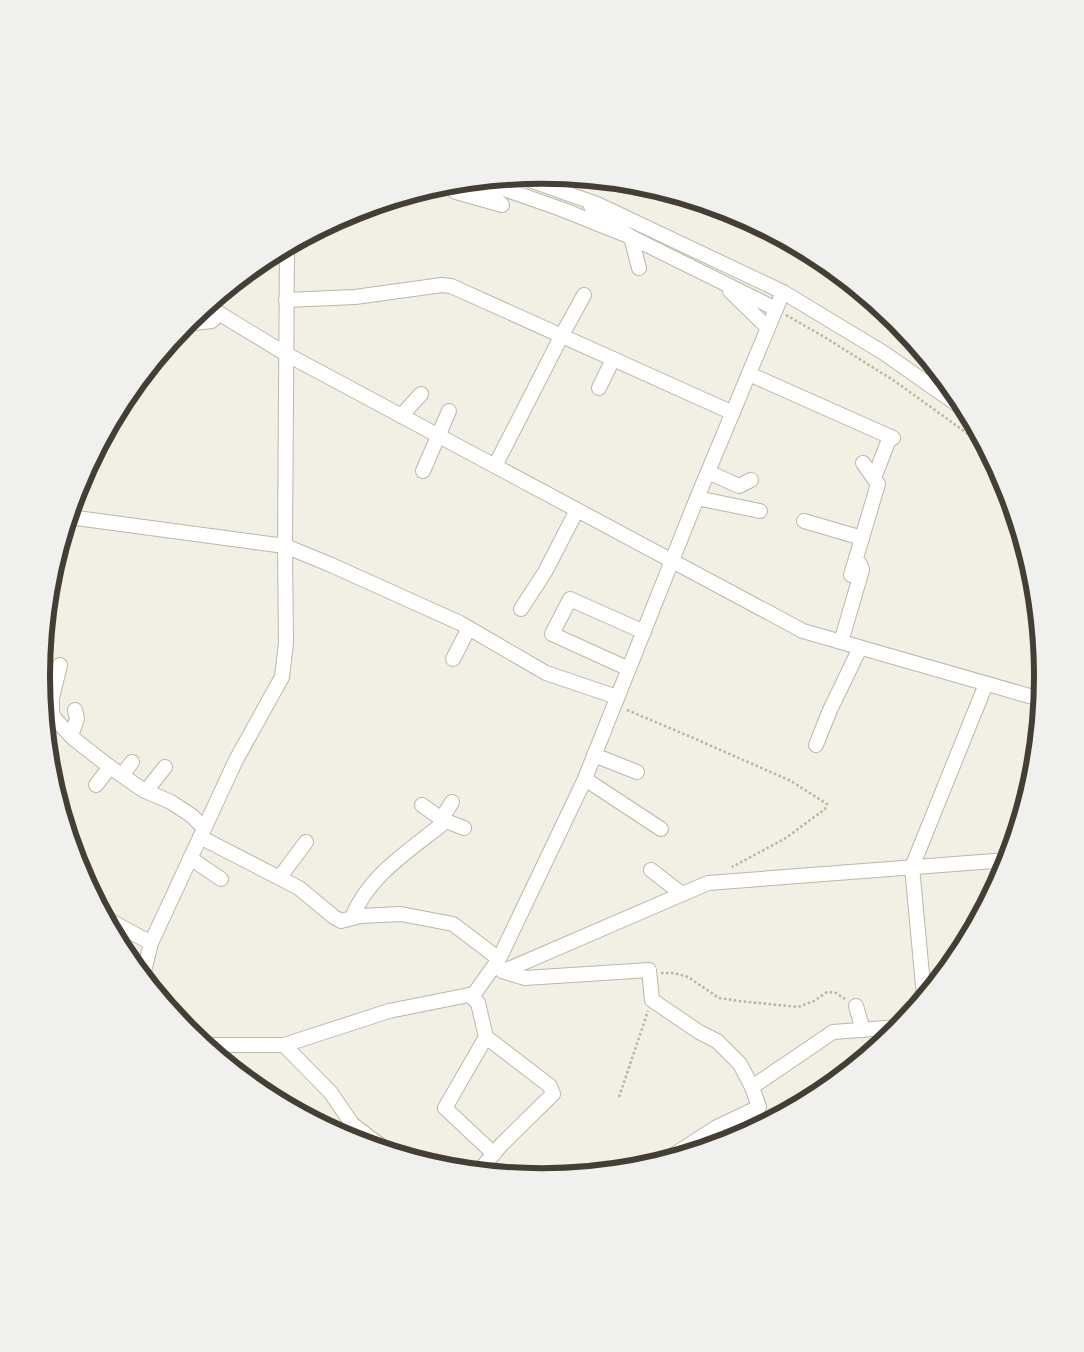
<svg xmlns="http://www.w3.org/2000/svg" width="1084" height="1352" font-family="'Nunito Sans',sans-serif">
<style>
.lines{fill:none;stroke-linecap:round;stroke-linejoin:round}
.minor-casing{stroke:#bdb7a7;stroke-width:16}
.path{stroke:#beb499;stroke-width:2.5;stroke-dasharray:2.5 2.5;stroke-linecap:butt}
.minor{stroke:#fff;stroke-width:14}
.rim{fill:none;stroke:#443f34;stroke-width:6}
</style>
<rect width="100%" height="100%" fill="#f2efe4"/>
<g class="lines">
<g class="minor-casing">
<g id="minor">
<path d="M521,177L597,204L783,292L884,353L965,410"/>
<path d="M481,181L561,209L631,237L639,268"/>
<path d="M446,185L456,192L502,205L479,182"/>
<path d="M591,206L595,212L631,237L776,309"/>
<path d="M730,291L768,328"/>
<path d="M286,300L355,297L442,285L451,286L733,413"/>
<path d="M207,306L286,354L803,631L1040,699"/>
<path d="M186,324L212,321L219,313"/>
<path d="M749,374L893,438"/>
<path d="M599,388L613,359"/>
<path d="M401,416L421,394"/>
<path d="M495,466L562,335L584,295"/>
<path d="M423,471L449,411"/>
<path d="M708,472L739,486L751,480"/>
<path d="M874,478L890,437"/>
<path d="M697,498L760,511"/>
<path d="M69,517L285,546L329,564L460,623L546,673L617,697"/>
<path d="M804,521L862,538"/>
<path d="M851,575L878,484L863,463"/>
<path d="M521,609L545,572L577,510"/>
<path d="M841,642L862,570L860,564"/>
<path d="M453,659L469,628"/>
<path d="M60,665L52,698V713L55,719L74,739L110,767L143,790L171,802L192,816L204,828"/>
<path d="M629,669L552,634L570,599L644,632"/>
<path d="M41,675L56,679"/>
<path d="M71,736L77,719L75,710"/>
<path d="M816,745L830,710L860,648"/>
<path d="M594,755L637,772"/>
<path d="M123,774L132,762"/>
<path d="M585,779L661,829"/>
<path d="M96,785L110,767"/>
<path d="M146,791L165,767"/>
<path d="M422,805L443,820L464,828"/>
<path d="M442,818L452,802"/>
<path d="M200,837L299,888L334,917L341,921L360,916L401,914L453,924L499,959"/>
<path d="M190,858L221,879"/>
<path d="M651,870L682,894"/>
<path d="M280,877L306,842"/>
<path d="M352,918C368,875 412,849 446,821"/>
<path d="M107,919L151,943"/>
<path d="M502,971L525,978L649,970L652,1000L699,1032L717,1041L740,1064L752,1087L759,1107L717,1127L669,1158"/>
<path d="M504,971L708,883L1007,860"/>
<path d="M143,975L151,943L236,760L282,677L286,643L285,546L287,247"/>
<path d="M470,995L478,1003L486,1037L445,1108L494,1154"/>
<path d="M924,996L912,867L986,684"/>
<path d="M856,1006L863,1030"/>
<path d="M206,1045H284L389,1011L474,994L499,959L584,781L697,498L783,292"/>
<path d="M284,1045L331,1093L352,1124L385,1149"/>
<path d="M752,1087L833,1032L899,1027"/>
<path d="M479,1171L501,1145L553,1094L550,1086L486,1037"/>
</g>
</g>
<g class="path">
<path d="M786,315L826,338L896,382L975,439"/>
<path d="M627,710L691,737L791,781L827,804L825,809L786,838L732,867"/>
<path d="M661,973H674L688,977L719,998L739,1001L798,1007L814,1001L827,992L836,993L845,999"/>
<path d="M619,1097L648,1011"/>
</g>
<use href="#minor" class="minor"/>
</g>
<path d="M0 0H1084V1352H0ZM50 676a492 492 0 1 1 984 0a492 492 0 1 1-984 0Z" fill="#f0f0ef" fill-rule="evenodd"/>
<path class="rim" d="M50 676a492 492 0 1 1 984 0a492 492 0 1 1-984 0Z"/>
</svg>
